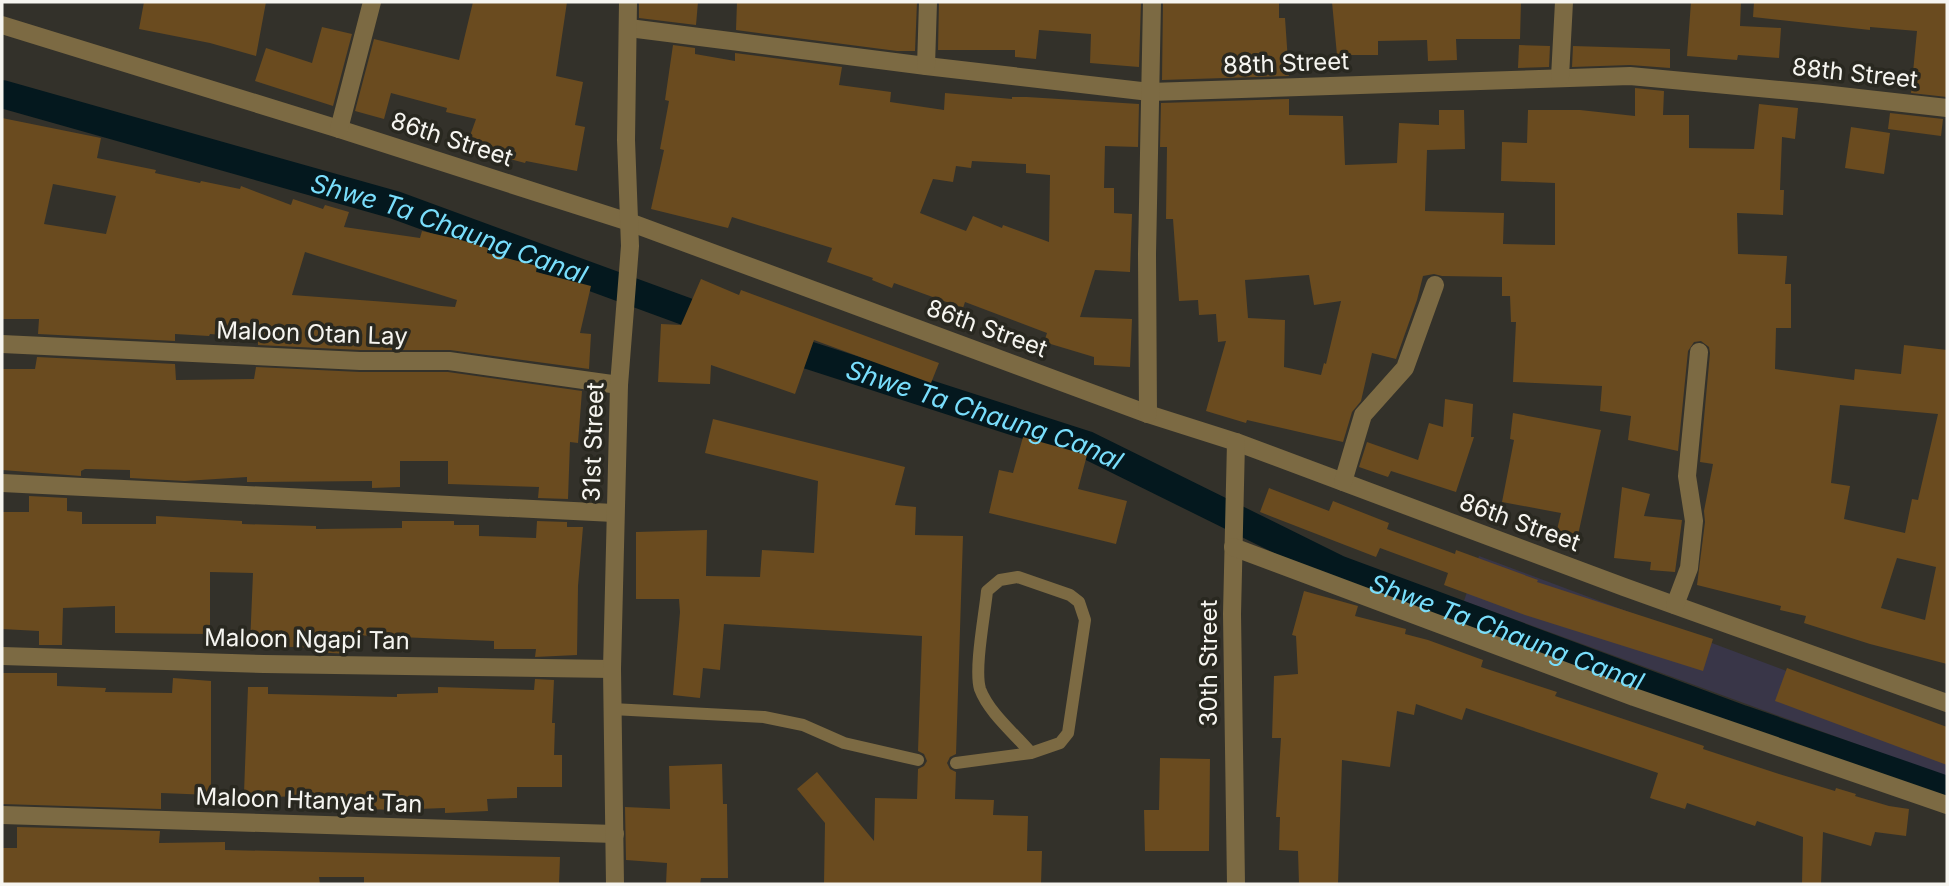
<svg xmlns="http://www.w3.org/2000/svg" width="1949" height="886" font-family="Inter,sans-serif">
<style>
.commercial{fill:#393648}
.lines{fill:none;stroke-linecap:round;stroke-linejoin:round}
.canal{stroke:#04181e;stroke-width:28}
.building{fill:#6a4b1f;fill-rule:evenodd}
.service{stroke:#7c6a43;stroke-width:12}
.minor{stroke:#7c6a43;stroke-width:18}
.labels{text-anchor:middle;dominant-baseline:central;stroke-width:7;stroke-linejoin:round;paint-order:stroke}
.street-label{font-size:24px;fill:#f6f5f0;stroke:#292820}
.water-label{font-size:26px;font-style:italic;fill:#79defc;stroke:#292820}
</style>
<rect width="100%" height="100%" fill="#33312a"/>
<path class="commercial" d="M1479,556L1947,731V777L1464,601Z"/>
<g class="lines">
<g class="canal">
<path id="s1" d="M2,94L395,205L723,325"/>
<path id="s2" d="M774,344L1087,445L1338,569L1742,719L1947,790"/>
</g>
</g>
<g class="building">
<path d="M144,2H266L256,56L210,43L139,29Z"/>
<path d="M473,2H567L556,76L583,82L575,125L585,127L577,171L526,161L525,163L466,147L476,119L446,112L447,108L391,93L384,119L355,111L374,39L459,60Z"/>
<path d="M639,2H698L696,25L639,18Z"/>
<path d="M737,2H917L915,51H897L736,30Z"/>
<path d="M939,2H1141L1139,67L1090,63L1091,34L1039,30L1036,59L1015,57V50H938Z"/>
<path d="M1163,2H1279V18H1285L1289,76L1162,80Z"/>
<path d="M1332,2H1521L1520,39H1456L1457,60L1428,61L1427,40L1378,41V55H1337Z"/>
<path d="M1691,2H1741L1740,26L1781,28L1779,58L1738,55L1737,60L1687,56Z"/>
<path d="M1754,2H1947V97L1911,93L1917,31L1870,27V30L1753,17Z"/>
<path d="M322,27L352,34L333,106L255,81L266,48L312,63Z"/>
<path d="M673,45L695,48V54L735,61V53L842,67L839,85L891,92L890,102L944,110L945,93L1012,99V97H1027L1139,104L1138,147L1105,146L1104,188H1114V213L1132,214L1130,272L1095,270L1080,317L1132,319L1130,367L1094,365V357L1044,342L1047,333L965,302L963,308L894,283L892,288L872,280L873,278L827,262L832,248L732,217L728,228L651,209L664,150L660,149L669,101L665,100ZM972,161L1026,164V173L1050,175L1049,242L1003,225L1002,228L973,216L966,231L920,213L933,179L953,182L956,166L971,168Z"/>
<path d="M1519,45L1550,46L1549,67L1518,68Z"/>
<path d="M1573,46L1670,49V68L1630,65L1572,67Z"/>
<path d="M1635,88L1664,91L1663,115H1689V148L1754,149L1759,104L1798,108L1795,139L1782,137L1780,190H1784L1783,215L1737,213L1738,254L1787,256L1785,284H1791V328H1776L1775,369L1854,380L1855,369L1901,374L1904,345L1947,350V664L1870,644L1804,623L1806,616L1780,610L1781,606L1697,585L1705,522L1704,511L1713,464L1700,462L1710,353L1709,347L1701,341L1694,342L1688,351L1678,451L1628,440L1631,416L1600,411L1602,386L1513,382L1516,322H1511L1510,296H1502V277L1442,276L1434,274L1423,276L1417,300L1396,359L1372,353L1361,401L1352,412L1343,442L1247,420L1246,423L1206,411L1226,341L1218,342L1216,314L1199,315L1198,300L1179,301L1173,219H1166L1167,147H1160L1161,103L1289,99V115L1343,116L1345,165L1397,163L1399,123L1439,125V110H1464L1465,149L1427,150L1425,211L1504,213L1503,244L1555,245V183L1501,181L1502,142L1527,143L1528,110H1580L1635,116ZM1309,275L1314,305L1341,301L1326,364L1324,363L1321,375L1284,367L1285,320L1248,318L1245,280ZM1840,405L1938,414L1918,500L1912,499L1905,533L1844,519L1850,486L1831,483ZM1897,558L1936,567L1925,620L1881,608Z"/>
<path d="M1890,113L1943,119L1941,136L1888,129Z"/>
<path d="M2,118L101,138L97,158L156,170L155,173L200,183L201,181L240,189L241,186L291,205L293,199L323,209L325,205L349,212L344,227L420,238L422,231L461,240L488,248L487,253L537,266L536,272L591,286L580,333L591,334L589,369L450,350H360L258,345V338L210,334L209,336L175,334V341L38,334L39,319H2ZM53,184L116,196L106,234L44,224ZM305,252L457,300L455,307L292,295Z"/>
<path d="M1851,127L1890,133L1884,174L1845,168Z"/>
<path d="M701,279L739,295L741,290L939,363L931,383L814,340L795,394L711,365L710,384L658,382L661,324L681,325Z"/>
<path d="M37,357L175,364L176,380L254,379L256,367L360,372H448L582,391L578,443L570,442L568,499L538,498L539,487L448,484V461H400V487L372,488V481L247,482V477L185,481L130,478V470L85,469L81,471V476L2,470V369H35Z"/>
<path d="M1445,399L1473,404L1471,437H1474L1456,492L1391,471L1388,477L1359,467L1367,442L1418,460L1429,423L1443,427Z"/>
<path d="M1513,413L1601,430L1578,535L1557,530L1561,513L1502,502L1514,440L1510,439Z"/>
<path d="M713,419L905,467L895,505L916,507L915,535L963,536L956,754L950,757L947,763L950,769L956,772L955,799L994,800L993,815L1028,816L1027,851H1042L1041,884H824L825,823L797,789L817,772L874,841L875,798L917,799L918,769L924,766L927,761L924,754L918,751L922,636L724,624L720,670L703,668L700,698L673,695L680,612L679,599H636V532L707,530L706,576L760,577L762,550L814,553L818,481L705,453Z"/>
<path d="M1023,437L1087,455L1078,489L1127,501L1116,544L989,513L999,470L1013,473Z"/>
<path d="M1622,487L1650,494L1644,516L1682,520L1675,572L1650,570L1651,562L1614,558Z"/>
<path d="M1269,488L1329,511L1333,501L1389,523L1387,529L1455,554L1456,550L1538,580L1537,582L1713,639L1703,671L1525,615L1444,585L1448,573L1380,548L1376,557L1260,512Z"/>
<path d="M29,496L67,498V511L82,512V524H156V516L242,521V524L316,526V529L402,528V521H454V525H479V536L536,538L537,521L567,522V527H583L578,586L577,655L535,657L536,649H494V641L352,635V648H348V654L313,652L314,648L250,645L253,573L210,572V634L115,633V606L63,608L62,645H39V631L2,629V512H29Z"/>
<path d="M1304,591L1358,606L1355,616L1406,629L1405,634L1428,640L1483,660L1481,667L1557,692L1555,696L1704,746L1703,749L1779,774L1835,791L1836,788L1856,794L1855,796L1889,806L1909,809L1906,836L1875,832L1871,846L1823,832L1821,884H1802L1803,837L1757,821L1755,826L1687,803L1685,809L1650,798L1658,773L1466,708L1462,720L1416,704L1414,715L1397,711L1390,767L1342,760L1338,884H1299L1298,851L1279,850L1280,817H1276L1281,738H1272L1274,676L1298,674L1296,636L1292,635Z"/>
<path d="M1787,668L1947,727V765L1775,701Z"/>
<path d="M2,673H57V686L106,688L105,692L172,693L173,678L211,681V795L161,793V809L2,804Z"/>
<path d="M535,679L554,680L552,723H555L554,755H562V787H517V798L487,799L488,811L445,813V808L391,810L347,808V802L299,799V796L274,797L273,794L244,793L248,687H268V694L397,697V694L438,693V687L534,690Z"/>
<path d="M1160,758L1210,759L1209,851H1145L1144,810H1159Z"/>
<path d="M722,764L723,804H727L728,878H701L700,884H666L667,863L626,860L625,807L670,809L669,766Z"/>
<path d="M17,827L160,831L159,843L225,842V850L560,857L559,884H364V877H319L320,884H2V848H17Z"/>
</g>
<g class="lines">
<g class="service">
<path d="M612,709L764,717L803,725L844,743L918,760"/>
<path d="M956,763L1031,753L1060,743L1068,733L1085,620L1079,602L1070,595L1018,577L1000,580L987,591C985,613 974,669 980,689C989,713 1015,734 1031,753"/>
</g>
<g class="minor">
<path d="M2,25L339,129L629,222L1148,414L1236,442L1624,587L1947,703"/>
<path d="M629,28L926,66L1150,92L1630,76L1823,94L1947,108"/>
<path d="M926,66L928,2"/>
<path d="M1560,77L1564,2"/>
<path d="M339,129L372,2"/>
<path d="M2,344L360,361H449L619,385"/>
<path d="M1148,414L1147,254L1152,2"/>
<path d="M1236,442L1232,614L1236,884"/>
<path d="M1343,482L1363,415L1405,368L1435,285"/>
<path d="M2,483L614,513"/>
<path d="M1233,547L1634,697L1947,805"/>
<path d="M1675,605L1689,568L1694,521L1687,476L1699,352"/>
<path d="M2,656L264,664L612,669"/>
<path d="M2,815L615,834"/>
<path d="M615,884L612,669L619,385L630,246L626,140L628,2"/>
</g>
</g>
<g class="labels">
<g class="street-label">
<text transform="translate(1286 63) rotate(-2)">88th Street</text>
<text transform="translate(1855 73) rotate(6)">88th Street</text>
<text transform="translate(452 139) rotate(18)">86th Street</text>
<text transform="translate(987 328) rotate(20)">86th Street</text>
<text transform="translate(312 333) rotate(2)">Maloon Otan Lay</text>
<text transform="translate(593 442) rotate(-88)">31st Street</text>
<text transform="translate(1520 522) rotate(20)">86th Street</text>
<text transform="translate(307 639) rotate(1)">Maloon Ngapi Tan</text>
<text transform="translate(1208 663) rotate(-90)">30th Street</text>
<text transform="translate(309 800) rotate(2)">Maloon Htanyat Tan</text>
</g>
<g class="water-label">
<text stroke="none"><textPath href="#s1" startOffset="467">Shwe Ta Chaung Canal</textPath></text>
<text stroke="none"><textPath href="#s2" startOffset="222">Shwe Ta Chaung Canal</textPath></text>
<text stroke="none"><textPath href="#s2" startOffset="789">Shwe Ta Chaung Canal</textPath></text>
</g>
</g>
<rect width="1949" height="886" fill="none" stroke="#f6f5f0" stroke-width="7"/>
</svg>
